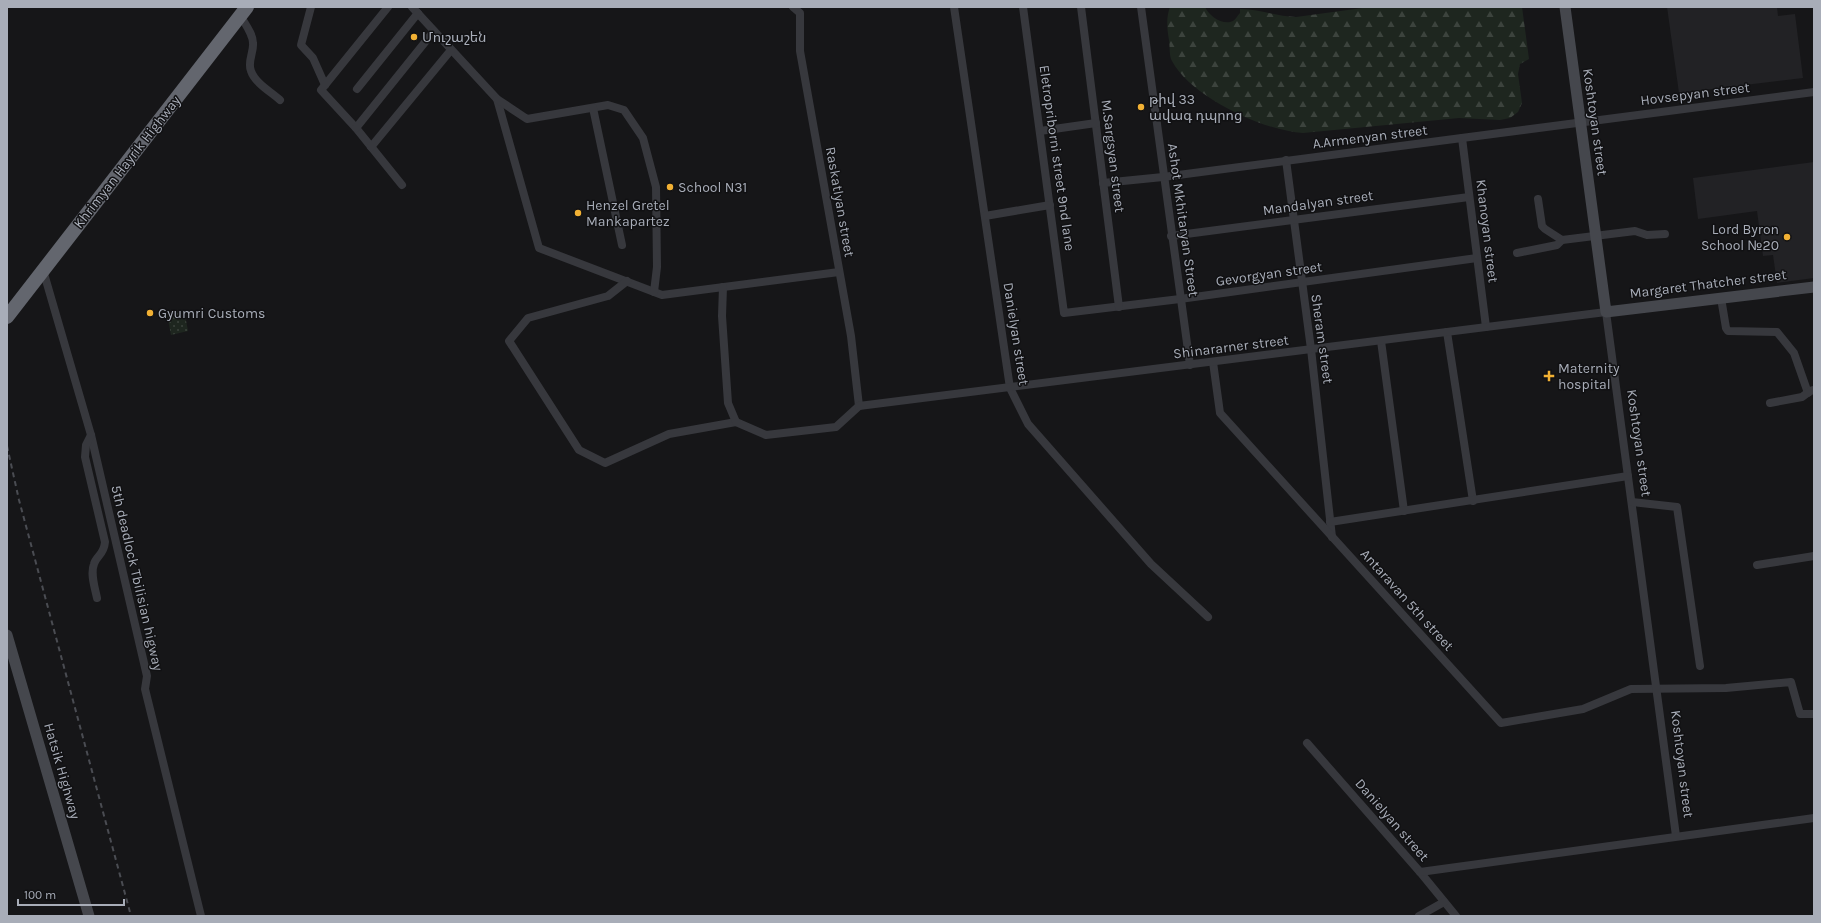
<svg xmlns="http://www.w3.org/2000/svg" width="1821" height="923" font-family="Karla,'Noto Sans Armenian',sans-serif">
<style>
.built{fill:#222225}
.grass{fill:url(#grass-dots)}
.forest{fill:url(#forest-firs)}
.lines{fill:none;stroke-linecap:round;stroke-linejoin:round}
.street{stroke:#37383d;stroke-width:8}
.secondary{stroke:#45474d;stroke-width:11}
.highway{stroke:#63666e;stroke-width:14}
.rail{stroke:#4a4c52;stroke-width:2;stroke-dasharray:5 4;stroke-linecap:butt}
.poi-dot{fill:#f2b134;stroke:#111113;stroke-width:1.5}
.labels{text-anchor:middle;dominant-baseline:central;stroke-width:3;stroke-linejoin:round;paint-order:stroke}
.poi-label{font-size:14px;fill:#a8adb8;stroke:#111113;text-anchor:start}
.street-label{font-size:14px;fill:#a8adb8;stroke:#111113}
</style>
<defs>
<pattern id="grass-dots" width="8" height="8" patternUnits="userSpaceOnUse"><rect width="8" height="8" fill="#1e261f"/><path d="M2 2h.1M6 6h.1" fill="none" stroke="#3c433d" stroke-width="1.8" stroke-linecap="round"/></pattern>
<pattern id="forest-firs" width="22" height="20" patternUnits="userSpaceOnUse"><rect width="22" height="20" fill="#1e261f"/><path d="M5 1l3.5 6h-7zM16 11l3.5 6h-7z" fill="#3c433d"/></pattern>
</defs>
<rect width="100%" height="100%" fill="#161618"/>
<g class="built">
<path d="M1667,7H1777L1778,16L1795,14L1803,78L1679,93Z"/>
<path d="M1814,162V278L1777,283L1773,255L1763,256L1757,211L1698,219L1693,178Z"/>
</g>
<path class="grass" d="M184,310L188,331L171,335L167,314Z"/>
<path class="forest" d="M1170,7H1205C1209,16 1223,26 1233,21C1236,19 1238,15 1240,13V9C1260,9 1277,17 1296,17L1370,7H1522L1529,59L1520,64L1518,74L1522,103L1518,112L1510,118L1500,120L1459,118L1303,133C1264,131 1191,97 1172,61C1169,56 1170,46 1169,40C1167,28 1166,18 1170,7Z"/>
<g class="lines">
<g class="street">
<path d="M311,7L301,45L313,58L325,85"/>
<path d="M388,7L321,90L356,128L402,185"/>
<path d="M412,7L497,99L539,248L662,295L839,272"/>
<path d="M793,7L800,13V51L851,336L859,406"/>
<path d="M954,7L1010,388L1028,424L1151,564L1208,617"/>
<path d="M1023,7L1064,313L1180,299L1477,258"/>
<path d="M1081,7L1119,307"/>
<path d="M1141,7L1190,365"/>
<path d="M240,15C245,24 253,34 253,43C254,52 247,62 251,71C255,83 271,92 280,100"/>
<path d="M357,89L418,13"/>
<path d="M497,99L527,119L608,105L624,110L643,138L656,187L657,267L654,292"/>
<path d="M593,108L622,245"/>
<path d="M356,128L434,31"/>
<path d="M1040,131L1096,123"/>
<path d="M1462,138L1486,327"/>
<path d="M371,147L451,50"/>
<path d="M1286,160L1311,349L1332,537"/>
<path d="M1103,183L1163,177L1814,92"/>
<path d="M1538,199L1542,226L1545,229L1562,240"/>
<path d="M985,216L1050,205"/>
<path d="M1171,236L1469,197"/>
<path d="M1517,253L1557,245L1562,240L1635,231L1647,235L1665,234"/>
<path d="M43,270L91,435L147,676L145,689L201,916"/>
<path d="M627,281L608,296L528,318L509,341L579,450L605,463L669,434L736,422"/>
<path d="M723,287L722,316L728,403L736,422L766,435L836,427L859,406"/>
<path d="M1721,298L1726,328L1728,331L1777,332L1794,353L1808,393"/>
<path d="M1447,332L1473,501"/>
<path d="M1381,341L1404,511"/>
<path d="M1213,362L1220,413L1501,723L1583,709L1631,689L1726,688L1791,682L1800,714H1814"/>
<path d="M1770,403L1802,397L1810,391L1814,390"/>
<path d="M859,406L1606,312L1676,836"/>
<path d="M91,435L86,445L85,457L105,542C104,555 96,556 94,564C90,574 95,588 97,598"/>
<path d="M1632,502L1677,507L1700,666"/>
<path d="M1330,522L1628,476"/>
<path d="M1757,565L1814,556"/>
<path d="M1307,743L1420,872L1456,916"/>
<path d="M1420,872L1814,818"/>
<path d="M1419,916L1444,902"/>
</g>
<g class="secondary">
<path d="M1565,7L1606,312L1814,287"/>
<path d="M7,635L89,916"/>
</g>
<path class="highway" d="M7,317L247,7"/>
<path class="rail" d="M7,446L19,500L131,916"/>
</g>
<g class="poi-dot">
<circle cx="414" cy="37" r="4"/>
<circle cx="1141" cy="107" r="4"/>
<circle cx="670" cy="187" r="4"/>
<circle cx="578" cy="213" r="4"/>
<circle cx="1787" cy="237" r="4"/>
<circle cx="150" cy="313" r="4"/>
<path d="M1547 370h4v4h4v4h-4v4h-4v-4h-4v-4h4z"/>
</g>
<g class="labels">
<g class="poi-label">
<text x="422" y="37">Մուշաշեն</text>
<text x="1149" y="99">թիվ 33<tspan x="1149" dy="16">ավագ դպրոց</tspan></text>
<text x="678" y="187">School N31</text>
<text x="586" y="205">Henzel Gretel<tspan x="586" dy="16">Mankapartez</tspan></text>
<text x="1779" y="229" text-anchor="end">Lord Byron<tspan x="1779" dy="16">School №20</tspan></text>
<text x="158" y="313">Gyumri Customs</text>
<text x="1558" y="368">Maternity<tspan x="1558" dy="16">hospital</tspan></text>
</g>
<g class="street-label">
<text transform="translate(1695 94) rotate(-7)">Hovsepyan street</text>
<text transform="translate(1595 122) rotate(82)">Koshtoyan street</text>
<text transform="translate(1370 137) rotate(-7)">A.Armenyan street</text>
<text transform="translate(1113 156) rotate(83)">M.Sargsyan street</text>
<text transform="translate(1057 158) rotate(82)">Eletropriborni street 9nd lane</text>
<text transform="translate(127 162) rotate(-52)">Khrimyan Hayrik Highway</text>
<text transform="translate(840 202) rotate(80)">Raskatlyan street</text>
<text transform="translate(1318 203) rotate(-8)">Mandalyan street</text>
<text transform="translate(1183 220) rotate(82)">Ashot Mkhitaryan Street</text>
<text transform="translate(1487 231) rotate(83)">Khanoyan street</text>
<text transform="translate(1269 274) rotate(-8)">Gevorgyan street</text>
<text transform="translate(1708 284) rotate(-7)">Margaret Thatcher street</text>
<text transform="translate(1016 334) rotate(81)">Danielyan street</text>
<text transform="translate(1322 339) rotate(82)">Sheram street</text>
<text transform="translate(1231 347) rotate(-7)">Shinararner street</text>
<text transform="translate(1639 443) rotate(82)">Koshtoyan street</text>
<text transform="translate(137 578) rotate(77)">5th deadlock Tbilisian higway</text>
<text transform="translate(1407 600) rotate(48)">Antaravan 5th street</text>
<text transform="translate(1682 764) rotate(83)">Koshtoyan street</text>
<text transform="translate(62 771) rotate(74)">Hatsik Highway</text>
<text transform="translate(1392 820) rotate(49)">Danielyan street</text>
</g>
</g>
<rect width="1821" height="923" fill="none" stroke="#a8adb8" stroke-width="16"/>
<path d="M18 899v6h106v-6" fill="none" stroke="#a8adb8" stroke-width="2"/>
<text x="24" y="899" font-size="12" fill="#a8adb8" stroke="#111113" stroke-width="3" paint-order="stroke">100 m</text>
</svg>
